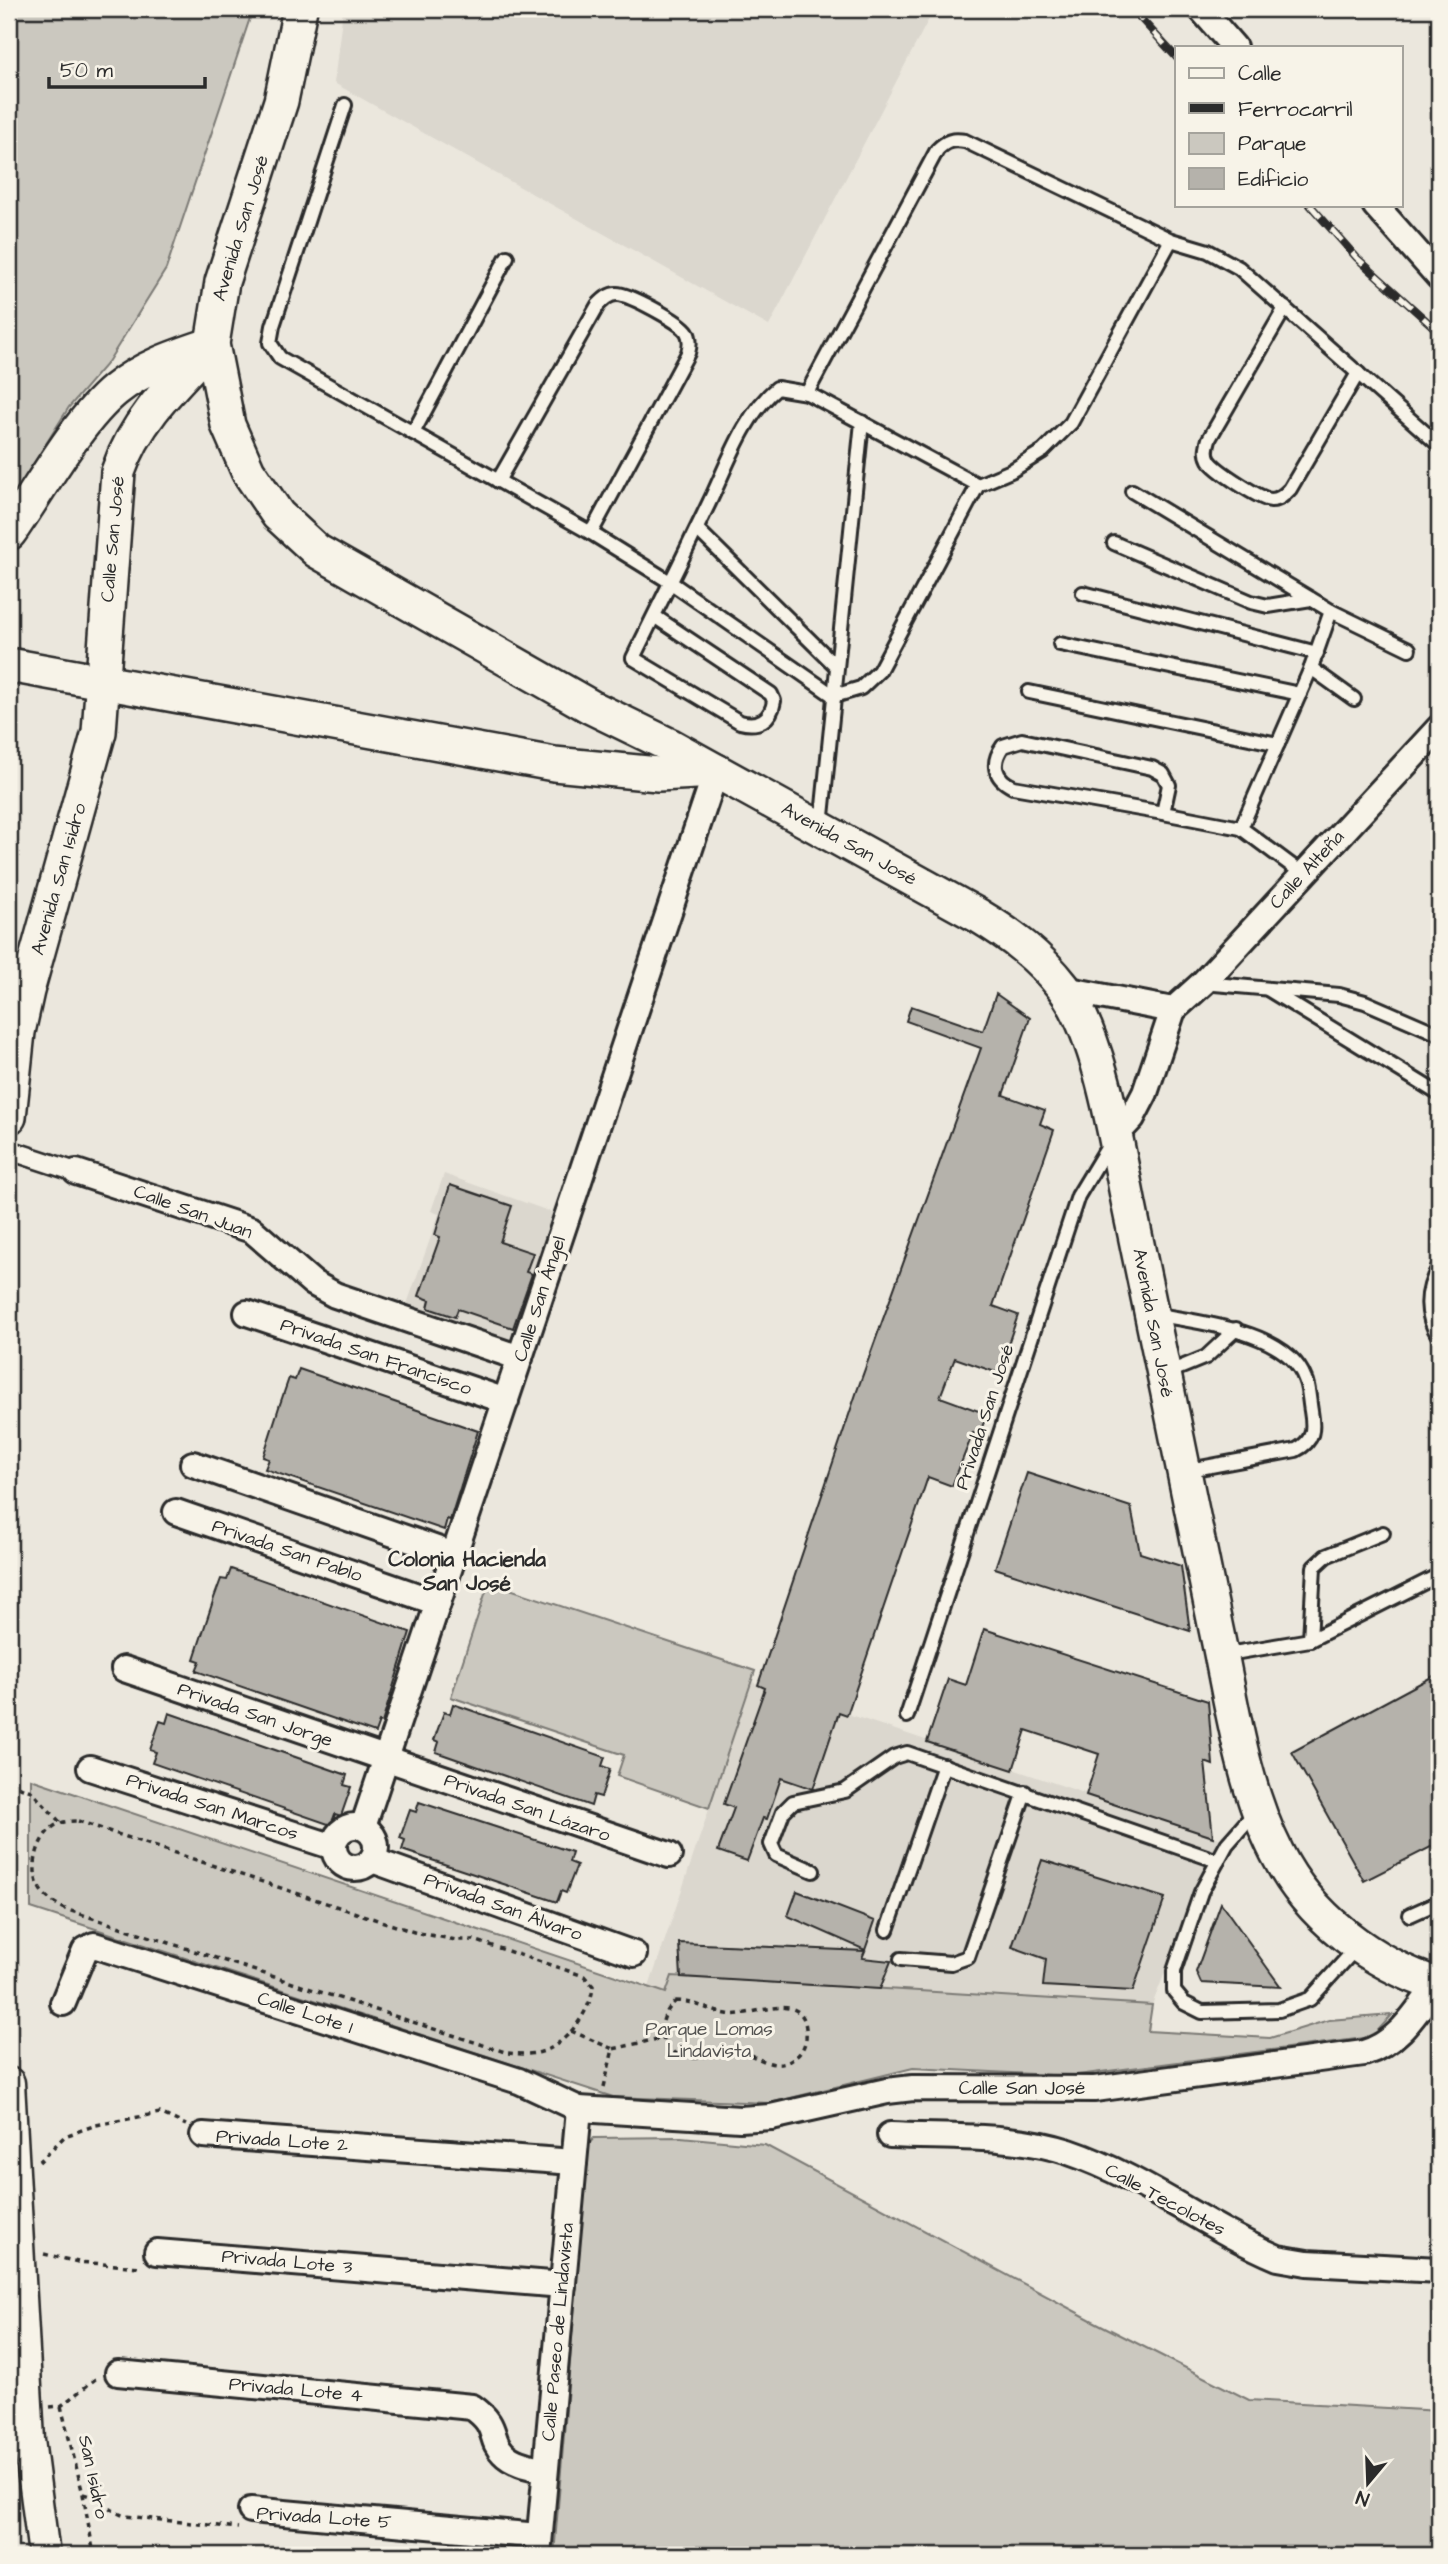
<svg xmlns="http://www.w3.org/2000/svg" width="1448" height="2564" font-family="'Architects Daughter',sans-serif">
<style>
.built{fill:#dbd7ce}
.green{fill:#cbc8bf;stroke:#7b7a75;stroke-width:2}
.building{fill:#b5b2ab;stroke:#2b2b2b;stroke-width:2}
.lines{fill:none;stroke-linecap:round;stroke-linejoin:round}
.service-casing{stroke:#2b2b2b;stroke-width:18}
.pedestrian-casing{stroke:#2b2b2b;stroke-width:23}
.minor-casing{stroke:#2b2b2b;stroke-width:30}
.tertiary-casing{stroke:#2b2b2b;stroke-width:35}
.secondary-casing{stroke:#2b2b2b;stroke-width:38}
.path{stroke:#2b2b2b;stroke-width:3.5;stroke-dasharray:5 5;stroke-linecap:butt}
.service{stroke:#f7f3e8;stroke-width:12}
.pedestrian{stroke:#f7f3e8;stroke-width:18}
.minor{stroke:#f7f3e8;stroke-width:24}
.tertiary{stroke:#f7f3e8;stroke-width:30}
.secondary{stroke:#f7f3e8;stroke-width:33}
.rail-casing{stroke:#2b2b2b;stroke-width:8}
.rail{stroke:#f7f3e8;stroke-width:5;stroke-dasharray:16;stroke-linecap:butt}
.labels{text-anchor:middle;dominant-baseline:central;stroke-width:6;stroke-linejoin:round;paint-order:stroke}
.street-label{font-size:19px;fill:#2b2b2b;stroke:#f7f3e8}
.park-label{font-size:19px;fill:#535250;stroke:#f7f3e8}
.neighbourhood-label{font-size:21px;font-weight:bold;fill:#2b2b2b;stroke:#f7f3e8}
</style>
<rect width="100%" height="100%" fill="#ebe7dd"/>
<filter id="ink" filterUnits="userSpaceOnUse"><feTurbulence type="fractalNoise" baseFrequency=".0143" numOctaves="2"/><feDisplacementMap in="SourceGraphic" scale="14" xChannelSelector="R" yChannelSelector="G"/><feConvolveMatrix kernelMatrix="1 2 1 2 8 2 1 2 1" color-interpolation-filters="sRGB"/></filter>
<g filter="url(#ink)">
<g class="built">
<path d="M343,9H934L769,326L334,83Z"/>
<path d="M444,1174L560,1215L516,1342L407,1304L439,1214L431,1211Z"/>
<path d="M752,1682L1219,1838L1152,2005L673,1977L667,1993L649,1987Z"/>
</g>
<g class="green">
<path d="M9,9H253L166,269L108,362L69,407L9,503Z"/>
<path d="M489,1582L755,1671L709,1808L617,1776L624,1755L451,1697Z"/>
<path d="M31,1779L666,1993L672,1976L1152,2005L1148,2031L1270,2038L1329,2020L1392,2015L1372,2037L1070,2076L913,2068L770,2103L613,2097L31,1908Z"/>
<path d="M681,2137L765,2145L1093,2321L1249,2400L1439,2411V2555H554L588,2145L594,2138Z"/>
</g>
<g class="building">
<path d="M996,994L1030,1018L1003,1095L1045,1110L1040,1124L1054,1130L993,1306L1018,1315L998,1373L955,1358L940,1397L987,1414L979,1435L973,1433L952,1486L928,1477L847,1715L839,1712L813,1789L781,1778L767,1819L763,1818L747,1861L718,1851L734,1808L724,1804L765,1688L758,1685L857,1391L981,1048L906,1021L911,1006L983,1031Z"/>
<path d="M450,1185L512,1206L500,1242L533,1253L526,1272L532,1274L513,1328L458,1309L455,1317L428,1308L430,1300L419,1296L440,1237L435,1235Z"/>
<path d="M299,1369L478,1431L450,1520L447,1519L444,1530L265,1469L269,1459L263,1457L279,1407L289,1378L295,1380Z"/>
<path d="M1027,1473L1131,1507L1140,1553L1181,1566L1190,1631L995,1568Z"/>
<path d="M231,1569L410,1632L382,1723L379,1722L375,1733L196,1671L200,1661L194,1659L214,1598L221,1579L227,1580Z"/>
<path d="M984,1629L1208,1701L1213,1765L1205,1762L1213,1837L1086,1795L1099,1754L1026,1730L1013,1770L927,1742L948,1679L966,1685Z"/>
<path d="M1439,1673V1843L1364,1881L1292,1752Z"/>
<path d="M453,1704L605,1757L602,1766L610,1769L601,1797L594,1795L591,1806L436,1752L439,1742L434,1740L444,1712L450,1714Z"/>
<path d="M169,1713L347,1775L344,1785L351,1787L341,1816L335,1814L331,1825L152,1763L156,1752L150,1750L160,1721L166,1723Z"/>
<path d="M419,1802L572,1852L569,1862L577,1865L566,1893L561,1891L557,1902L402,1850L405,1840L400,1838L410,1810L416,1812Z"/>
<path d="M1042,1860L1165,1898L1133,1991L1043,1986L1046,1959L1012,1947Z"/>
<path d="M797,1891L875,1921L865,1950L788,1916Z"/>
<path d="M1221,1903L1281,1987L1201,1983L1196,1972Z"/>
<path d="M679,1943L865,1951L862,1958L891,1961L880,1989L681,1977Z"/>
</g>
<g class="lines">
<g class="service-casing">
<g id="service">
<path d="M345,105L273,326L270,343L280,358L591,533L670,582L834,696L861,688L879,671L978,485L1011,471L1043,451L1071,423L1171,240L965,141C952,139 946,141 937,150L807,393"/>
<path d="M1171,240L1208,251L1239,268L1439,445"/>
<path d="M1285,308L1209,439C1207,446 1205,453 1209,460C1215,470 1260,499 1271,500C1280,500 1285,494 1290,489L1358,373"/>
<path d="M413,433L507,257"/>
<path d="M498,481L598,305C604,299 609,294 617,294C629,294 681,322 687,332C691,339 690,346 688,353L591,533"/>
<path d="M1132,491L1331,611L1311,668L1241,828L1303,874"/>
<path d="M697,529L837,667"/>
<path d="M1114,543L1251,602L1268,606L1311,599"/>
<path d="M1083,593L1317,653"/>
<path d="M1331,611L1409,649"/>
<path d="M654,616L771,694L774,701C771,720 758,727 740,722L633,658C659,606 684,555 709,503C728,464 743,416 777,388L807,393L978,485"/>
<path d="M1060,644L1300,694"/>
<path d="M1311,668L1354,699"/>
<path d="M1029,692L1278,744"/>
<path d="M1022,740L1152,768L1163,774L1169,785L1163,813L1013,787C994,778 991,763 1003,746Z"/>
<path d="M1163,813L1241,828"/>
<path d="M821,826L862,422"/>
<path d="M1203,983L1339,995L1365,1002L1439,1034"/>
<path d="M1269,990L1439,1094"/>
<path d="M1439,1267C1426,1290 1424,1314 1439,1337"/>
<path d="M1153,1314C1195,1322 1288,1330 1305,1379C1309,1388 1309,1400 1311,1411C1314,1429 1314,1441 1296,1450L1184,1471"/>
<path d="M1167,1373L1206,1357L1236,1329"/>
<path d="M1310,1640L1314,1567L1326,1556L1383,1533"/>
<path d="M1222,1655L1310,1640L1439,1575"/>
<path d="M907,1716L1078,1196L1110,1143"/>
<path d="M1256,1811L1227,1844L1201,1892L1174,1971V1991L1184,2003L1202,2012L1279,2010L1310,1999L1358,1946"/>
<path d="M813,1871L776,1855L771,1844L783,1812L793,1802L845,1791L894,1757L907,1753L1218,1861"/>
<path d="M1410,1915L1439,1902"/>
<path d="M887,1930L944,1765"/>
<path d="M901,1959L951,1963L968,1957L1025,1792"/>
</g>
</g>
<g class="pedestrian-casing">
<path id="pedestrian" d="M9,1150L76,1172"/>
</g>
<g class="minor-casing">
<g id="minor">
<path d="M1201,9L1234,47"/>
<path d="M1375,205L1439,277"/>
<path d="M1064,989L1173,1010"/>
<path d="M1114,1137L1132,1118L1145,1093L1173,1010L1203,983L1439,728"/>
<path d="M76,1172L252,1230L313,1283L335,1295L520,1358"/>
<path d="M247,1313L506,1401"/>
<path d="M193,1464L454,1555"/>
<path d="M176,1512L438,1603"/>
<path d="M124,1669L669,1855"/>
<path d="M90,1768L334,1847"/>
<circle cx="355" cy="1847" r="21"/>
<path d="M363,1827L716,771"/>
<path d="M372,1860L634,1954"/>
<path d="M63,2003L85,1950L94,1945L519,2081L579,2109L740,2119L771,2117L887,2091L913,2088L1095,2089L1364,2053C1399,2042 1415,2014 1436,1985"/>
<path d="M203,2135L574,2162"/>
<path d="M890,2135C948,2138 1014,2134 1069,2152C1143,2177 1207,2228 1278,2258L1307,2263L1439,2270"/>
<path d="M157,2252L563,2285"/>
<path d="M118,2373L472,2407C500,2426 488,2438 503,2453C513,2464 532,2467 545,2470"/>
<path d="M251,2510L539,2536"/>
<path d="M538,2555L579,2109"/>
</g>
</g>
<g class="tertiary-casing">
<path id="tertiary" d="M9,2083L29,2440L44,2555"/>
</g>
<g class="secondary-casing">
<g id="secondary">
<path d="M300,9L281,101L222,282L212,344L228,425L248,471L278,515L317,551L591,707L669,745L979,916C1012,936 1039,956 1063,987C1103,1039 1118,1155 1132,1220C1161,1356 1188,1493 1216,1629C1232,1704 1242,1785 1277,1853C1309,1917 1372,1964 1439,1985"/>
<path d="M9,533C39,491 76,422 115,390C142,368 174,357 207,346"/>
<path d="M9,665L554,764L658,774L716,771"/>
<path d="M9,1117L18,1032L27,991L99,732L118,472C136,419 175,383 212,344"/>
</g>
</g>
<g class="path">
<path d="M9,1783L31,1791L61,1823"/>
<path d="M78,1821L414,1932L456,1940H474L584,1976L593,1986C592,2010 565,2046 541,2052C530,2055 518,2054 508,2053L65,1909C56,1904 45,1898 40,1889C28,1869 38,1830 61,1823C66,1821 73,1821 78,1821Z"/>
<path d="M676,2001C696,2001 708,2011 727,2014C751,2019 810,1984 806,2038C805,2045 802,2052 797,2056C777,2075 758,2056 738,2050C722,2046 707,2059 692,2058C658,2055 653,2021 676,2001Z"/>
<path d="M571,2031L613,2049"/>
<path d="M604,2087L613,2049L662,2038"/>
<path d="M39,2162L65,2136L96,2125L160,2113L186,2125"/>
<path d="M44,2254L78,2262L140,2267"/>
<path d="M61,2406L83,2494L94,2555"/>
<path d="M50,2407L61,2406L98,2377"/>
<path d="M83,2494C101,2498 109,2511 125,2516L238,2528"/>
</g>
<use href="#service" class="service"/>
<use href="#pedestrian" class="pedestrian"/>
<use href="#minor" class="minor"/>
<use href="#tertiary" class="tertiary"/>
<use href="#secondary" class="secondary"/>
<g class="rail-casing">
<g id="rail">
<path d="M1132,9L1177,58"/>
<path d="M1310,205L1357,258L1439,332"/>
</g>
</g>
<use href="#rail" class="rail"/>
</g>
</g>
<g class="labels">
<g class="street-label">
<text transform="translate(241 228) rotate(-73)">Avenida San José</text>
<text transform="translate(113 539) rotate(-85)">Calle San José</text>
<text transform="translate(849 844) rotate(29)">Avenida San José</text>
<text transform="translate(1307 870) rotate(-47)">Calle Alteña</text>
<text transform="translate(59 879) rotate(-74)">Avenida San Isidro</text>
<text transform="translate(193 1212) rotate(20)">Calle San Juan</text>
<text transform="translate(540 1299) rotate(-72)">Calle San Ángel</text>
<text transform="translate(1153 1323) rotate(79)">Avenida San José</text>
<text transform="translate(376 1357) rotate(19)">Privada San Francisco</text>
<text transform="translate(985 1417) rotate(-72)">Privada San José</text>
<text transform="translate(287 1551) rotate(19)">Privada San Pablo</text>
<text transform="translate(255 1715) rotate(19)">Privada San Jorge</text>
<text transform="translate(212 1807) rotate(18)">Privada San Marcos</text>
<text transform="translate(527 1808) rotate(19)">Privada San Lázaro</text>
<text transform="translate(503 1907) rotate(20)">Privada San Álvaro</text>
<text transform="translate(305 2013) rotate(18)">Calle Lote 1</text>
<text x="1022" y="2088">Calle San José</text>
<text transform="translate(282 2141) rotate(4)">Privada Lote 2</text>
<text transform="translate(1165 2200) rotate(28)">Calle Tecolotes</text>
<text transform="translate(287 2262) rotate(5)">Privada Lote 3</text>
<text transform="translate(558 2332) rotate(-85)">Calle Paseo de Lindavista</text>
<text transform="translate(296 2390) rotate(5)">Privada Lote 4</text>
<text transform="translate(93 2477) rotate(78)">San Isidro</text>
<text transform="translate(324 2518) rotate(4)">Privada Lote 5</text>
</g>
<g class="park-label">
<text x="709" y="2029">Parque Lomas<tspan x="709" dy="22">Lindavista</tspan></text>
</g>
<g class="neighbourhood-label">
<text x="467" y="1559">Colonia Hacienda<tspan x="467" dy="24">San José</tspan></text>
</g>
</g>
<rect width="1448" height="2564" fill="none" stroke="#f7f3e8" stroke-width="35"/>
<rect x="18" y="18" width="1413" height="2529" fill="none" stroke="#2b2b2b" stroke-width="2.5" filter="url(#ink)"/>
<rect x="1175" y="46" width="228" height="161" fill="#f7f3e8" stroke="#a5a39c" stroke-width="2"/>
<rect x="1189" y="68" width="35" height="10" fill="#f7f3e8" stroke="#a5a39c" stroke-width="2"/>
<text x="1238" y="80" font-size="21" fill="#2b2b2b">Calle</text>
<rect x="1189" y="103" width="35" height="10" fill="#2b2b2b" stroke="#a5a39c" stroke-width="2"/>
<text x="1238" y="116" font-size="21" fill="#2b2b2b">Ferrocarril</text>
<rect x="1189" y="133" width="35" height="21" fill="#cbc8bf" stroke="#a5a39c" stroke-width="2"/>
<text x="1238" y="150" font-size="21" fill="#2b2b2b">Parque</text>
<rect x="1189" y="168" width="35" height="21" fill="#b5b2ab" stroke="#a5a39c" stroke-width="2"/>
<text x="1238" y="186" font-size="21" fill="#2b2b2b">Edificio</text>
<g transform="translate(1368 2483) rotate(199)" stroke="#f7f3e8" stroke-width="5" paint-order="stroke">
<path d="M0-5L12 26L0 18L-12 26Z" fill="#2b2b2b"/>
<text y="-10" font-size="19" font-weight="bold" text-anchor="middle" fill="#2b2b2b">N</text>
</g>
<path d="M49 77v10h156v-10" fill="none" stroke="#2b2b2b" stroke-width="3.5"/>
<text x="60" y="77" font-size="21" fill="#2b2b2b" stroke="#f7f3e8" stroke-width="5" paint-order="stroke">50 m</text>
</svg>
